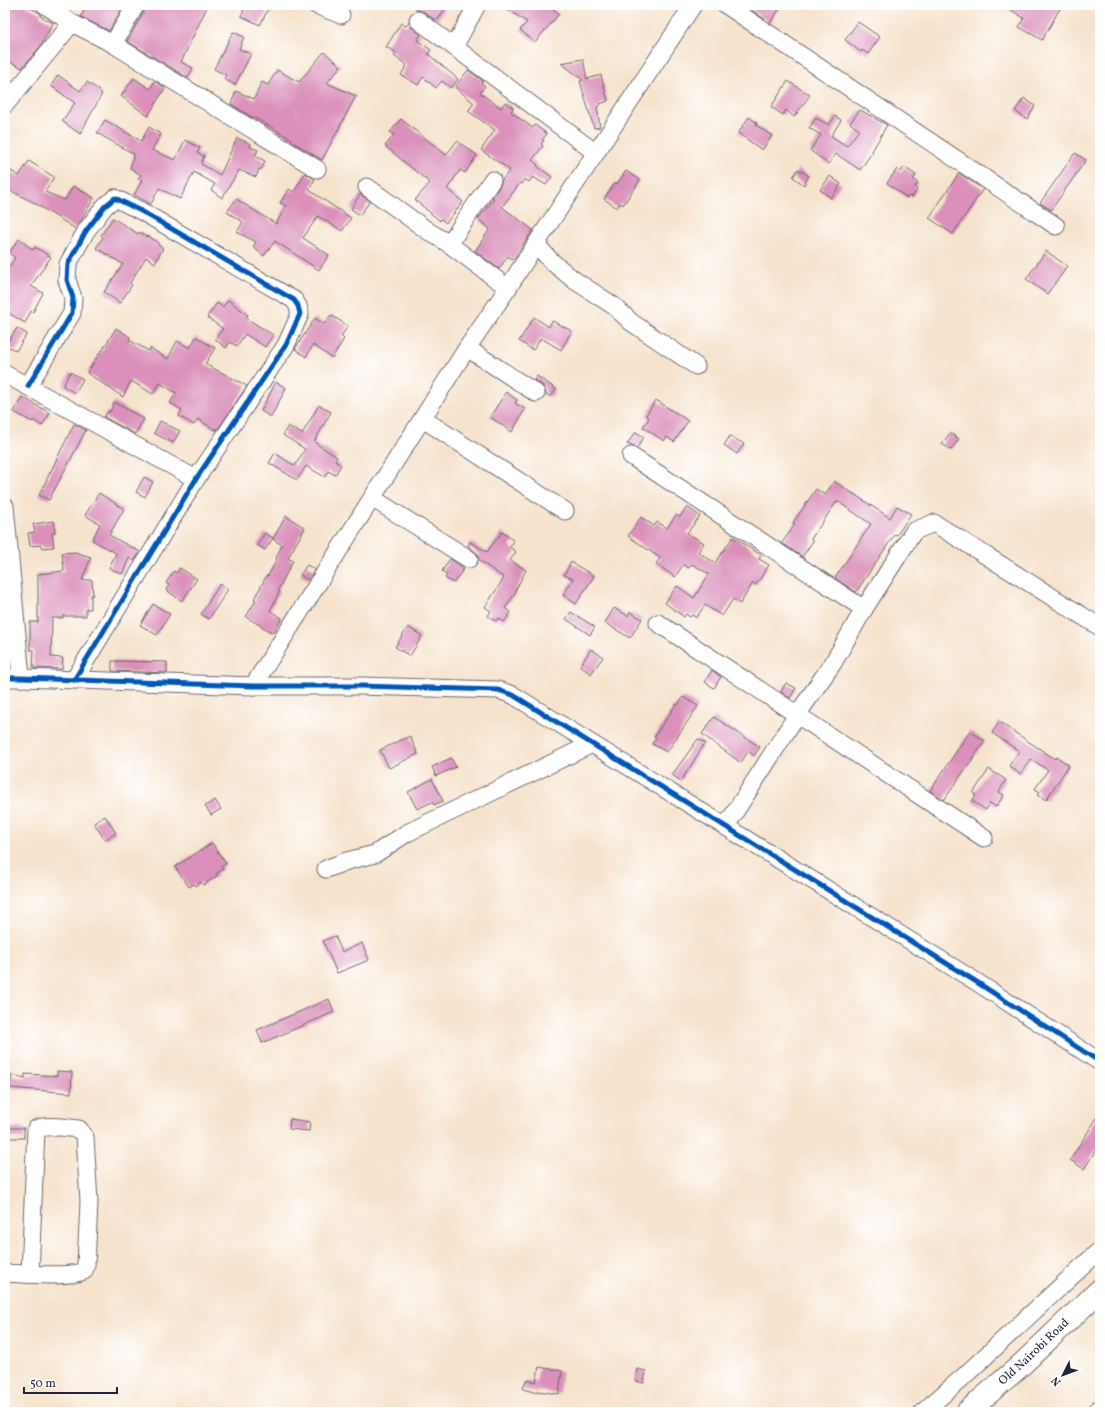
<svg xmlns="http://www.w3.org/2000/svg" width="1105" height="1417" font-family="Vollkorn,serif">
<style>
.building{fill:#da90ba}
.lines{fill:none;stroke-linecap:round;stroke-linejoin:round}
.minor-casing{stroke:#6c666e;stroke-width:19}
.highway-casing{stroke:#6c666e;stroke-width:24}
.minor{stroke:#fff;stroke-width:17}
.highway{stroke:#fff;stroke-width:22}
.cycleway-casing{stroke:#fff;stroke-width:8}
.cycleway{stroke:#0057b8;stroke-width:5}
.labels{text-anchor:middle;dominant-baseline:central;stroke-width:3;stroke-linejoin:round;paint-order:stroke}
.street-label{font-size:12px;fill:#22223b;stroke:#fff}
</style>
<rect width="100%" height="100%" fill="#fff"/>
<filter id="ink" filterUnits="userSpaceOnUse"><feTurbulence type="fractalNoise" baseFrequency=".025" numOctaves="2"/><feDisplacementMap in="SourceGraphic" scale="8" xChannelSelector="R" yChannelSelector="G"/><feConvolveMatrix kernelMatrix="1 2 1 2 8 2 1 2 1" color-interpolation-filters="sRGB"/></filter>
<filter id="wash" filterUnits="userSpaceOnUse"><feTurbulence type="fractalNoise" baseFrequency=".012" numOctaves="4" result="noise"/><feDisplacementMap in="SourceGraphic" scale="16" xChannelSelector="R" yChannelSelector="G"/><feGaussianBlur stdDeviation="0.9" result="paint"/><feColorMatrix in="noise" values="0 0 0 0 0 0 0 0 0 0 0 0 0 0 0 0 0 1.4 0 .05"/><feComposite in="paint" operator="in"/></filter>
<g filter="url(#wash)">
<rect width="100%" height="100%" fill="#f6e3cd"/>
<g id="blocks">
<g class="building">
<path d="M5,5H25L38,12L41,14L40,16L53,23L40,47L22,68L5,59Z"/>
<path d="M86,5H124L109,31L81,17Z"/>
<path d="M146,5H208L181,62L193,68L188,78L127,41L145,10Z"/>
<path d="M246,5H270L260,25L241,16Z"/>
<path d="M420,5H447L438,20L436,19L435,20L424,12L416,10Z"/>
<path d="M501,5H548L559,14L535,42L520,30L527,22Z"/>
<path d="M744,5H782L770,23Z"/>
<path d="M1003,5H1062L1042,40L1019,27L1024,18Z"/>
<path d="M409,22L412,28L421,35L417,40L431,50L428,54L458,79L451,88L442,81L436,88L423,77L418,85L401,75L407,65L394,56L396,53L386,47L401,23L406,26Z"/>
<path d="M858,22L880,37L868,54L862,50L861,52L845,40Z"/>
<path d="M233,32L244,37L239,49L251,54L235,85L224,79L226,75L214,69Z"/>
<path d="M324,52L341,66L327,83L356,96L322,160L291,141L292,139L278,132V131L253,117V118L231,104L236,91L254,99L262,82L268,85L277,70L299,82Z"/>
<path d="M583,59L587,79L601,75L608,101L600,104V106L597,107L600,127L594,128L580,81L583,80L561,63Z"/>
<path d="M468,70L483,81L481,83L485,86L480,93L501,108L505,102L513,108L511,112L533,128L535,125L547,134L542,140L544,141L541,144L543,146L532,160L538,165L537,166L552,177L546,185L533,177L529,182L525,179L521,184L520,183L502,207L533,230L513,260L508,256L499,269L475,251L490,229L478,219L494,199L492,197L500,186L502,180L510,170L481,150L495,130L468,111L474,103L455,87Z"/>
<path d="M58,75L80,91L87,82L99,90V91L102,94L80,134L62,121L75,103L51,86Z"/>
<path d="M134,78L150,89L155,81L165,88L148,116L121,96Z"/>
<path d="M788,81L810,95L794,117L786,110L783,115L771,107Z"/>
<path d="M1024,98L1035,106L1027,119L1015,111Z"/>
<path d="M860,110L887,125L872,151H873L860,170L836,154L828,164L810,150L821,135L809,128L816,118L829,125L835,116L841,120L831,136L847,146L859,130L850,123Z"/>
<path d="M749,117L757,123L756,125L772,136L762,150L738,133Z"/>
<path d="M401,119L446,155L457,141L477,155L465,173L460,170L447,189L463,202L446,223L441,219L440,221L415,200L430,183L385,146L394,135L390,132Z"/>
<path d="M105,120L141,141L149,127L161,134L152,150L175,160L185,140L200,148L197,153L204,156L201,164L220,175L237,138L251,144L250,147L258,150L255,156L265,161L262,169H259L256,177L239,170L222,198L211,190L215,184L194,172L180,199L159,188L151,204L134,195L142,180L138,179L141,175L130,168L134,154L97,133Z"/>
<path d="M1075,153L1086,160L1051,210L1040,203Z"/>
<path d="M29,161L54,177L45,192L65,200L73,186L94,198L76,229L33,202L5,188V167L19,176Z"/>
<path d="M904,167L916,175L913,179L918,183L915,187L917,190L912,197L909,196L907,198L887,183L897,169L901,172Z"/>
<path d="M798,169L809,176L804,185L793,177Z"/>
<path d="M626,171L640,180L623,205L620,203L617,208L604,199L615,183L617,184Z"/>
<path d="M305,173L315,179L309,190L351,218L342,231L318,216L303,238L329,255L319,270L275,241L264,256L253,247L256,242L237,232L243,222L227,212L236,199L276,224L286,206L280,203L289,189L294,192Z"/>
<path d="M959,173L983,189L953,234L929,218Z"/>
<path d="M830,176L841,184L831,198L820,190Z"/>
<path d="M360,194L370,201L360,215L351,209Z"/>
<path d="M113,218L138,234L139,232L147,237L148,236L159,243L158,245L163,248L155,263L146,257L130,283L132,285L120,303L104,292L123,264L96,248L103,237L101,235Z"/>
<path d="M19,239L33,250L35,247L51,257L31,286L43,293L33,312L31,311L25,323L5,311V274L15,258L9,253Z"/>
<path d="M1046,251L1067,266L1064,269L1065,270L1047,294L1026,279Z"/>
<path d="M228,300L248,315L246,318L273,335L265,347L245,334L237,346L230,342L226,348L215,339L223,329L207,317L217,303L223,307Z"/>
<path d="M331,315L348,326L341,336L344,339L332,358L313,345L306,357L295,349L315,318L324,324Z"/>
<path d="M534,317L549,327L552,321L572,331L561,350L541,338L533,350L519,341Z"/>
<path d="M17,328L27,334L16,351L6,345Z"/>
<path d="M116,328L130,337L129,340L149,351L150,348L168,359L177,341L190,348L196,337L215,348L205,364L247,386L217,430L215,428V430L198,419L194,425L179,416L182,410L170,403L176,393L160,383L153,394L131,381L123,397L87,373L101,351H102Z"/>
<path d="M70,372L83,379L75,393L63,386Z"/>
<path d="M537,376L556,389L551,397L546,394L545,389L542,385L534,380Z"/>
<path d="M276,382L286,388L271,417L261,411Z"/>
<path d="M506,392L517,400L515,403L525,409L512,432L490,417Z"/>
<path d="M22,397L50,413L42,426L33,420L32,422L14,412Z"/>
<path d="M656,400L688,421L674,442L667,437L664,441L643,427L649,418L646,415Z"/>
<path d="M114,402L144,419L135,434L104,417L108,411L110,412Z"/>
<path d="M319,405L331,412L314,442L337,457L335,461L341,465L335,475L328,471L325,477L306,466L297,480L269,463L275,453L295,466L305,449L283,435L288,426L302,434Z"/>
<path d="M160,421L180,431L173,443L154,433Z"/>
<path d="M74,424L86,430L49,500L39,495Z"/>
<path d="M636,432L644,437L637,448L627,444Z"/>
<path d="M950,433L959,439L951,450L942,444Z"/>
<path d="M730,436L744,444L737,454L724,445Z"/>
<path d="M144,477L153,482L145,497L136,492Z"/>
<path d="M834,481L890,518L897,506L911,514L897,535L895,534L856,592L835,578L871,524L837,501L811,539L813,541L802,557L782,543L795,524L793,523L816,489L825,495Z"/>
<path d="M99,493L124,509L109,535L140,552L134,561L129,558L122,574L109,568L116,553L92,540L100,524L85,515Z"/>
<path d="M687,507L700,516L687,533L704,543L698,552L715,563L733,537L761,555L759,559L769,565L756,585L753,583L740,604L733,599L722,616L705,605L696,618L692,615L690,617L686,614L684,617L665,603L677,586L694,598L709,574L692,564L689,568L683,565L675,577L656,564L660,558L628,536L641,517L654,526L657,522L667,528L676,515L680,517Z"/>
<path d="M286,516L305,528L288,558L293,561L278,590L280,591L270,611L282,618L273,633L246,617L256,600L254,599L267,575L268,576L277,559L276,558L282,545L273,539Z"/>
<path d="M54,521L55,533H52L54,547L41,548V545L30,546L28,533L35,532L33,524Z"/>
<path d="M502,532L514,541L510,547L516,552L510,560L526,570L515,591L516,592L505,608L511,612L504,622L499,618L496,621L488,616L491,611L485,607L504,578L479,560L478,554L468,546L470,542L487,552Z"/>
<path d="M265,533L273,538L265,550L257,545Z"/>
<path d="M75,552L91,557L82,580H92L93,595H91V609H86V616H63V618H52L51,657L63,658L62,669L33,668L34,650H30V622H38V574L64,571L62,553Z"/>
<path d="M450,559L464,568L454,583L445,578L447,575L442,571Z"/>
<path d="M571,562L594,576L576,604L563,595L573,579L564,575Z"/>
<path d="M307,565L315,570L308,580L300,575Z"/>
<path d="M180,568L197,579L182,601L166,590L169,585L166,583L174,571L177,573Z"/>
<path d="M220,584L228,589L209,619L201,614Z"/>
<path d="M153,604L170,614L157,635L140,625Z"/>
<path d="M614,608L628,616L630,612L642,619L630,638L605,623Z"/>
<path d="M571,612L595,627L590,635L566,619Z"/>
<path d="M408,627L422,636L410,656L395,647Z"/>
<path d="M591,649L603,657L591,674L580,666Z"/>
<path d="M112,661L167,662V673L112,671Z"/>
<path d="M712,670L721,677L714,688L705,682Z"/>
<path d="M786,683L796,688L790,698L781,692Z"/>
<path d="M683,697L698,706L667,752L652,744L656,738L654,737L676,704L678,705Z"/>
<path d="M714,717L760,747L754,756L748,751L741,763L702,734Z"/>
<path d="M999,722L1055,759L1057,757L1069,765L1046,800L1037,795L1040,792L1035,789L1048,770L1031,759L1020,774L1009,766L1019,751L992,733Z"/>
<path d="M970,731L985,741L944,800L930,791Z"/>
<path d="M410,736L418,754L389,768L380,750Z"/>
<path d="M698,739L705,743L681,781L672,775Z"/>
<path d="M451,758L456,767L436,776L432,767Z"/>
<path d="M989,769L1006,780L999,792L1004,795L996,807L990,803L986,810L972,801L976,795L973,793Z"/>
<path d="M432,779L443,801L434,805L432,802L417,809L408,792Z"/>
<path d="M215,800L221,809L211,815L205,806Z"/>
<path d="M105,816L116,833L105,840L94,823Z"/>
<path d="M212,843L226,864L221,867L223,869L216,874L217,876L203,885L201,882L196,886L194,884L189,887L175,867Z"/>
<path d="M335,936L342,952L362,943L369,960L337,973L323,941Z"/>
<path d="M329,999L334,1012L262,1043L257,1030Z"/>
<path d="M57,1071L72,1072L71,1093L10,1088L12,1075L25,1078V1074L57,1076Z"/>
<path d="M1100,1113V1153L1096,1150L1084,1169L1070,1160Z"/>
<path d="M290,1119L310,1122L309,1131L289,1129Z"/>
<rect x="5" y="1128" width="19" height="10"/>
<path d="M539,1367L562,1371L559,1394L537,1391V1393L523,1389L526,1380L536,1382Z"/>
<path d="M637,1369L646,1371L644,1383L635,1381Z"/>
</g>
</g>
</g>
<g filter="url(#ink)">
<use href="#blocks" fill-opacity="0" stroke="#6c666e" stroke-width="1"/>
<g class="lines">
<g class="minor-casing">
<g id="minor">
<path d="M45,5L72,23L113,44L317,169"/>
<path d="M316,5L341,15"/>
<path d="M726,5L1056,226"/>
<path d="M418,20L596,153"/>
<path d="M113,44L136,5"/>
<path d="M454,47L477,5"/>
<path d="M5,105L72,23"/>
<path d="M367,187L428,231L449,244L508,288"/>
<path d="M449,244L492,180"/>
<path d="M536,244L551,261L574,280L614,306L631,322L696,366"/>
<path d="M467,348L536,393"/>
<path d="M5,374L196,479"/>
<path d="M28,386L72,313L73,298L67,280L68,264L86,231L105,206L115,198L141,211L294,300L298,306L300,314L286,345L196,479L74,680"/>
<path d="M423,419L565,511"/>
<path d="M631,456L864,609"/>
<path d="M372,498L469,559"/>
<path d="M5,506L21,678"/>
<path d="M658,623L984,838"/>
<path d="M5,678H21L253,686H361L498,690L513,695L975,981L1100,1062"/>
<path d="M253,686L467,348L508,288L536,244L693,5"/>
<path d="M726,826L797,715L833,663L864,609L914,531L934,523L1100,627"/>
<path d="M326,869L347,861L375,854L407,833L592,744"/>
<path d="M5,1273C25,1274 67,1278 84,1271L86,1265L89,1202L85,1137L79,1129C68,1128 47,1124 36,1129L30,1274"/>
<path d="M923,1412L962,1378L1100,1250"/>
</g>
</g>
<g class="highway-casing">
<g id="highway">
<path id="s1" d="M967,1412L1020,1366L1100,1290"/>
<path d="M1099,1412L1100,1411"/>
</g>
</g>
<use href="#minor" class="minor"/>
<use href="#highway" class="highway"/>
<g class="cycleway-casing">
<g id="cycleway">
<path d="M28,386L72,313L73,298L67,280L68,264L86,231L105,206L115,198L141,211L294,300L298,306L300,314L286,345L196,479L74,680"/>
<path d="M5,678H21L253,686H361L498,690L513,695L975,981L1100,1062"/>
</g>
</g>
<use href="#cycleway" class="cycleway"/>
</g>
</g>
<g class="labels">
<g class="street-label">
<text stroke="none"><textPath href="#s1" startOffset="90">Old Nairobi Road</textPath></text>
</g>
</g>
<rect width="1105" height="1417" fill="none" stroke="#fff" stroke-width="20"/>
<g transform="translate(1063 1375) rotate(228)" stroke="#ffffff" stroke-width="3" paint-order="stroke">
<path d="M0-3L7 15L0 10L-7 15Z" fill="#22223b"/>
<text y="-6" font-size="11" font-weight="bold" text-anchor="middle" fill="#22223b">N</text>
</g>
<path d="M24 1387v6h93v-6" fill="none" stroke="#22223b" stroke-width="2"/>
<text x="30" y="1387" font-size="12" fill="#22223b" stroke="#ffffff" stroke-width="3" paint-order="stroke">50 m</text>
</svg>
